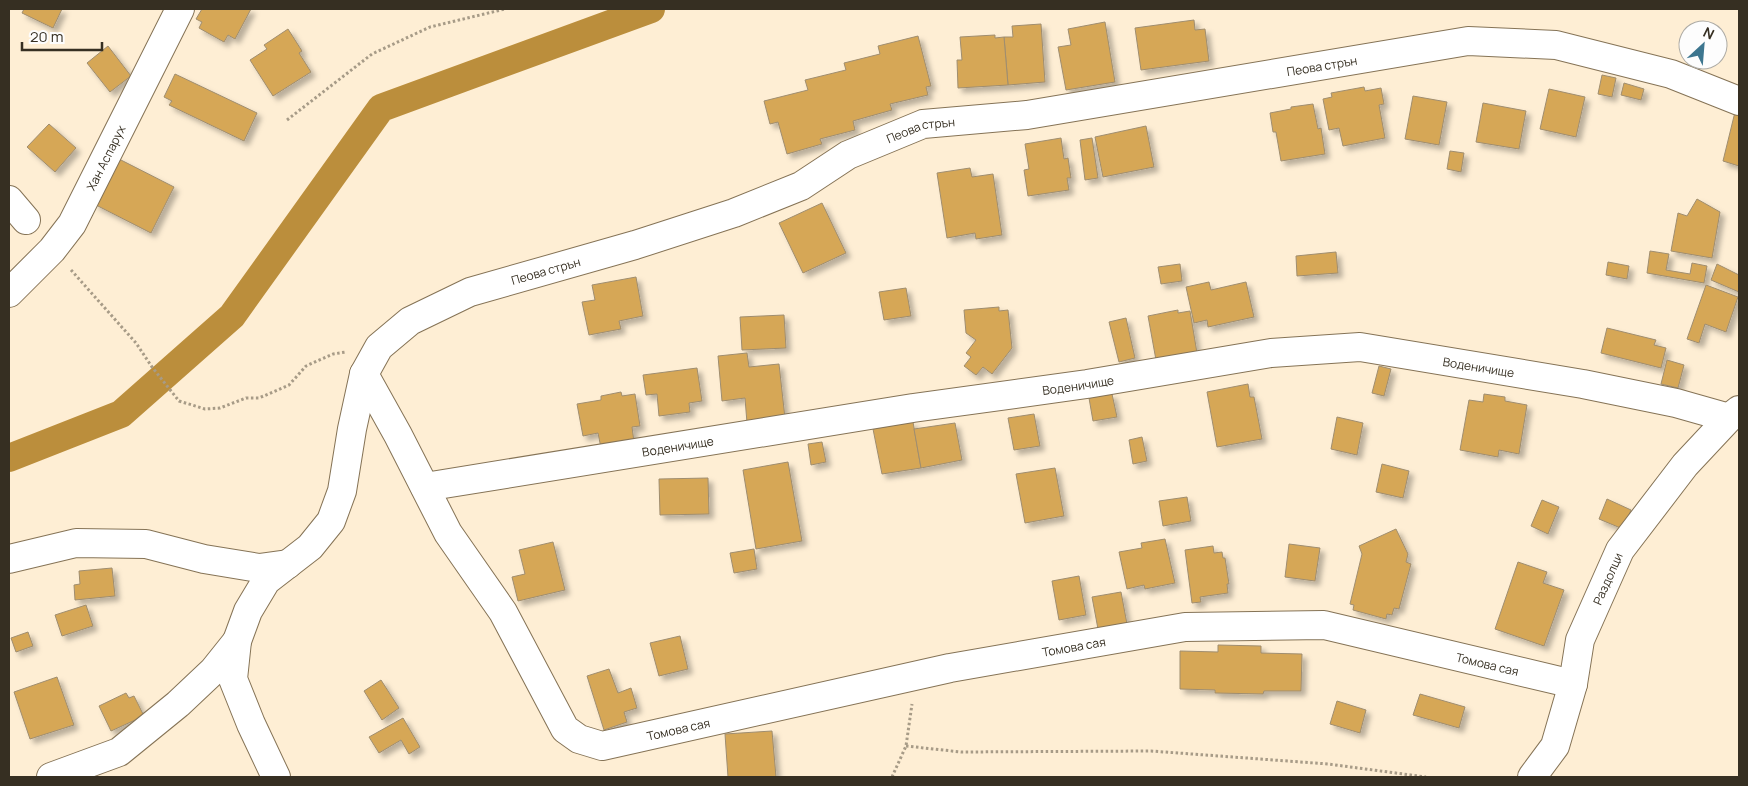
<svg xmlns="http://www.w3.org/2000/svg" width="1748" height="786" font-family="Manrope,sans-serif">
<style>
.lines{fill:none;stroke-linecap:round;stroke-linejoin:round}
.canal{stroke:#bb8e3c;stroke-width:28}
.building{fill:#d6a757;stroke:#9f8d6f;filter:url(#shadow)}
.street-casing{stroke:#857356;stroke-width:30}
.path{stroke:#a79b87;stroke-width:3;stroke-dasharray:2.5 2.5;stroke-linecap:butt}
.street{stroke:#fff;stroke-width:28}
.labels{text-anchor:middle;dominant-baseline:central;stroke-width:5;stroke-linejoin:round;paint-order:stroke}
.street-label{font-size:12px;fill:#362f22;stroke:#fdfdfd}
</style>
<defs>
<filter id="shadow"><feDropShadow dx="4.5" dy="4.5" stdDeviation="2.5" flood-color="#0004"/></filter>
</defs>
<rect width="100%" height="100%" fill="#feeed4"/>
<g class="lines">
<path class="canal" d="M9,458L121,414L232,316L381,108L651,9"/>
</g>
<g class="building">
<path d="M24,9H62L53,28L22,13Z"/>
<path d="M202,9H251L235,39L228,35L224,42L199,28L202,22L196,19Z"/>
<path d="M1194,20L1195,30L1205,29L1209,61L1141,70L1135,28Z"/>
<path d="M1105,22L1115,82L1066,90L1058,47L1071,45L1068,29Z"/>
<path d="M1041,24L1045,82L1008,85L1004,37H1013L1012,26Z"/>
<path d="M288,29L302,51L299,53L311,72L273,96L250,60L267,49L264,45Z"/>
<path d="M995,35V38L1004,37L1008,85L958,88L957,60H962L960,37Z"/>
<path d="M918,36L931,86L926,87L928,95L890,104L892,110L853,121L855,130L820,139L822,144L787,154L778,122L770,124L764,101L808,90L805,80L846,70L844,63L880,54L878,46Z"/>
<path d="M108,46L131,76L110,92L87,63Z"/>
<path d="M175,74L257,113L244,141L169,105L172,101L164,97Z"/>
<path d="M1602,75L1616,78L1612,97L1598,94Z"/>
<path d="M1624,83L1644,89L1641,100L1621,95Z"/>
<path d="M1364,87L1365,91L1381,88L1384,104L1379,105L1385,138L1343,146L1339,128L1329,130L1323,99L1332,97L1331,93Z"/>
<path d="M1549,89L1585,97L1576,137L1540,129Z"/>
<path d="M1413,96L1447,102L1439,145L1405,139Z"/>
<path d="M1483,103L1526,111L1519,149L1476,142Z"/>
<path d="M1313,104L1318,129L1321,128L1325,154L1281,161L1276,132H1273L1270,113L1291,109V107Z"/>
<path d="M1735,112L1739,113V166L1723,161Z"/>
<path d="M49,124L76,148L55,172L27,147Z"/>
<path d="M1146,126L1154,167L1103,177L1095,137Z"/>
<path d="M1061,138L1064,159L1068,158L1071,178H1067L1069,190L1028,196L1024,170L1029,169L1025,144Z"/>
<path d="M1092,138L1098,178L1085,180L1080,140Z"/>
<path d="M1450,151L1464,153L1461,172L1447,169Z"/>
<path d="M117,158L174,187L151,233L94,204Z"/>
<path d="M970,168L972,177L993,174L1002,235L976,239L975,233L947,238L937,173Z"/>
<path d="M1697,199L1720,212L1712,258L1671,251L1678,213L1687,216Z"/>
<path d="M822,203L846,253L803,273L779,223Z"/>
<path d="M1650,251L1669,254L1666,270L1690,274L1692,263L1707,266L1704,283L1647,273Z"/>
<path d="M1336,252L1338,273L1297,276L1296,256Z"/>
<path d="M1608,262L1629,266L1627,279L1606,275Z"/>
<path d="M1180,264L1182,281L1161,284L1158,267Z"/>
<path d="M1717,264L1739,275V292L1711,280Z"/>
<path d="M636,277L643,316L619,321L621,329L589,335L582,302L595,300L592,285Z"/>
<path d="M1209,282L1211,290L1246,282L1254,317L1208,327L1207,320L1194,323L1186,287Z"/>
<path d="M1706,285L1738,297L1726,332L1705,324L1699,343L1687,339Z"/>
<path d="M906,288L911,316L884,320L879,292Z"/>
<path d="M999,307V311L1008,310L1012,348L992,374L983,367L976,375L964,366L971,357L966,353L976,340L966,333L964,310Z"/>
<path d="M1178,310V313L1190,311L1197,353L1156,360L1148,316Z"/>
<path d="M784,315L786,348L742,350L740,317Z"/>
<path d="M1126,318L1135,358L1119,362L1109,322Z"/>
<path d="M1607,328L1656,340L1654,345L1666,348L1661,368L1601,353Z"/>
<path d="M747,353L749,367L779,364L785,418L747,423L745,398L722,401L718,356Z"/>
<path d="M1667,360L1684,365L1678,388L1661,384Z"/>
<path d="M1379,366L1391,369L1384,396L1372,393Z"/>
<path d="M697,368L702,401L689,403L690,412L659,416L657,394L646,395L643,375Z"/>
<path d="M1248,384L1250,397H1254L1262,439L1217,447L1207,392Z"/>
<path d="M621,392L622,396L635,394L640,426L632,427L634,442L601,448L598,433L583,436L577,404L601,400V396Z"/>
<path d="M1112,394L1117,417L1093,421L1089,398Z"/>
<path d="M1484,394L1505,397V401L1527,405L1519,454L1499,450L1498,457L1460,450L1469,400L1483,402Z"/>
<path d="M1034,414L1040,446L1014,450L1008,418Z"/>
<path d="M1337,417L1363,423L1357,455L1331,449Z"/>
<path d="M913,422L921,468L882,474L873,429Z"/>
<path d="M955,423L962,460L921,468L914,429Z"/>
<path d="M1142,437L1147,461L1133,464L1129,440Z"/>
<path d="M822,442L826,462L811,465L808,444Z"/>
<path d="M788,462L802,541L756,549L743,470Z"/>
<path d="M1382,464L1409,471L1403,498L1376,492Z"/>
<path d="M1055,468L1064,516L1025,523L1016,474Z"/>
<path d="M708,478L709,514L660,515L659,479Z"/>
<path d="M1187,497L1191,521L1163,526L1159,501Z"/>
<path d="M1607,499L1631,510L1623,529L1599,519Z"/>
<path d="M1542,500L1559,507L1548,534L1531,526Z"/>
<path d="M1396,529L1408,554L1406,562L1411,564L1399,609L1394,608L1392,615L1387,614L1386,619L1353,610L1354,605L1350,604L1362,554L1359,546Z"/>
<path d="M1165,539L1175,583L1145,589L1144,585L1127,589L1119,552L1142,548L1141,543Z"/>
<path d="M553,542L565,590L518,601L512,577L525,574L519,550Z"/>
<path d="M1289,544L1320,548L1315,581L1285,577Z"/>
<path d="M1213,546L1214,553L1222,552L1223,558H1225L1229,584H1227L1228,593L1200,597L1201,602L1192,603L1185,550Z"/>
<path d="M754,549L757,569L734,573L730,553Z"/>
<path d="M1518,562L1547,572L1543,583L1564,590L1544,646L1495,629Z"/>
<path d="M112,568L115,596L75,600L74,585L80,584L79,571Z"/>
<path d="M1079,576L1086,615L1059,620L1052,581Z"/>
<path d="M1121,592L1127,624L1098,629L1092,597Z"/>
<path d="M86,605L93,626L62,636L55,615Z"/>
<path d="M28,632L33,646L16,652L11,638Z"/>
<path d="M680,636L688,669L659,676L650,643Z"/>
<path d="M1218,645L1261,646V653L1302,654L1301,691H1264L1263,694L1215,693V690L1180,689V651L1218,652Z"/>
<path d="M609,669L618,693L631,688L637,708L624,712L627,722L604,730L587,676Z"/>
<path d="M57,677L74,725L30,739L14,692Z"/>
<path d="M381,680L399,708L382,720L364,691Z"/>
<path d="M126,693L129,698L134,696L144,716L111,731L99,706Z"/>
<path d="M1420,694L1465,707L1459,728L1413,715Z"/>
<path d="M1337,701L1366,710L1360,733L1330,724Z"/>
<path d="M403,718L420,747L409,754L401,740L379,753L369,737Z"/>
<path d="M772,731L776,777H728L725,734Z"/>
</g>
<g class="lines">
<g class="street-casing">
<g id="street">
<path d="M9,200L26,220"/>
<path id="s1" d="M9,293L52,250L72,224L180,9"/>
<path id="s2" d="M364,374L398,435L448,533L503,612L565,729L579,739L602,746L950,668L1185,627L1324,625L1573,684"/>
<path id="s3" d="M425,487L913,408L1087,384L1271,353L1360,347L1583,384L1676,403L1729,418"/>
<path d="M9,559L76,543L146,544L204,559L259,568L288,564"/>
<path d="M51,777L119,752L178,704L213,671L237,641"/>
<path id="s4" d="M276,777L251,724L233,679L237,641L248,611L266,581L310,547L331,521L342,491L352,429L364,374L379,347L410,321L470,292L635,245L734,213L801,186L848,155L923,124L1027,115L1468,41L1556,45L1671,74L1739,101"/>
<path id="s5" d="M1532,777L1555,746L1573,684L1580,640L1620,550L1685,465L1729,418L1739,410"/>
</g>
</g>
<g class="path">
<path d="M287,120L372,54L430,27L505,9"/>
<path d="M71,270L136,343L152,367L179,401L205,409L220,408L246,398H259L289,385L306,366L333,354L346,352"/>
<path d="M906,746L961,752L1151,751L1328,764L1426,777"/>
<path d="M892,777L906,746L912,704"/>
</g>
<use href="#street" class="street"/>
</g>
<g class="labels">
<g class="street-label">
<text stroke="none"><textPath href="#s4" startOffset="1479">Пеова стрън</textPath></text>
<text stroke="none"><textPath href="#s4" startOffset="1072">Пеова стрън</textPath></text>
<text stroke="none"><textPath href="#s1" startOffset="168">Хан Аспарух</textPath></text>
<text stroke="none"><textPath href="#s4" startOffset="669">Пеова стрън</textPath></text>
<text stroke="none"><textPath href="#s3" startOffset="1066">Воденичище</textPath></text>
<text stroke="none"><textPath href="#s3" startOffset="661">Воденичище</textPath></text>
<text stroke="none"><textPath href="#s3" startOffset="256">Воденичище</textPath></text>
<text stroke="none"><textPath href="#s5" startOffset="215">Раздолци</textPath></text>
<text stroke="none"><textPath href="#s2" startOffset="932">Томова сая</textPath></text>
<text stroke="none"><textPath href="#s2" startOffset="1352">Томова сая</textPath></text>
<text stroke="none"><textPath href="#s2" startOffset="528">Томова сая</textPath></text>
</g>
</g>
<rect width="1748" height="786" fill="none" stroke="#362f22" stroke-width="20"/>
<g transform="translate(1703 45) rotate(26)"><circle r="24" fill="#fdfdfd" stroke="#adaba5"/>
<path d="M0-4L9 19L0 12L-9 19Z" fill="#3d768f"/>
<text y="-8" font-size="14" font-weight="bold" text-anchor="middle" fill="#362f22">N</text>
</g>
<path d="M22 42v8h80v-8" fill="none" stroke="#362f22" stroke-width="2.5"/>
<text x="30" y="42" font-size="15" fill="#362f22" stroke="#fdfdfd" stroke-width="4" paint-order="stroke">20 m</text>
</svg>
